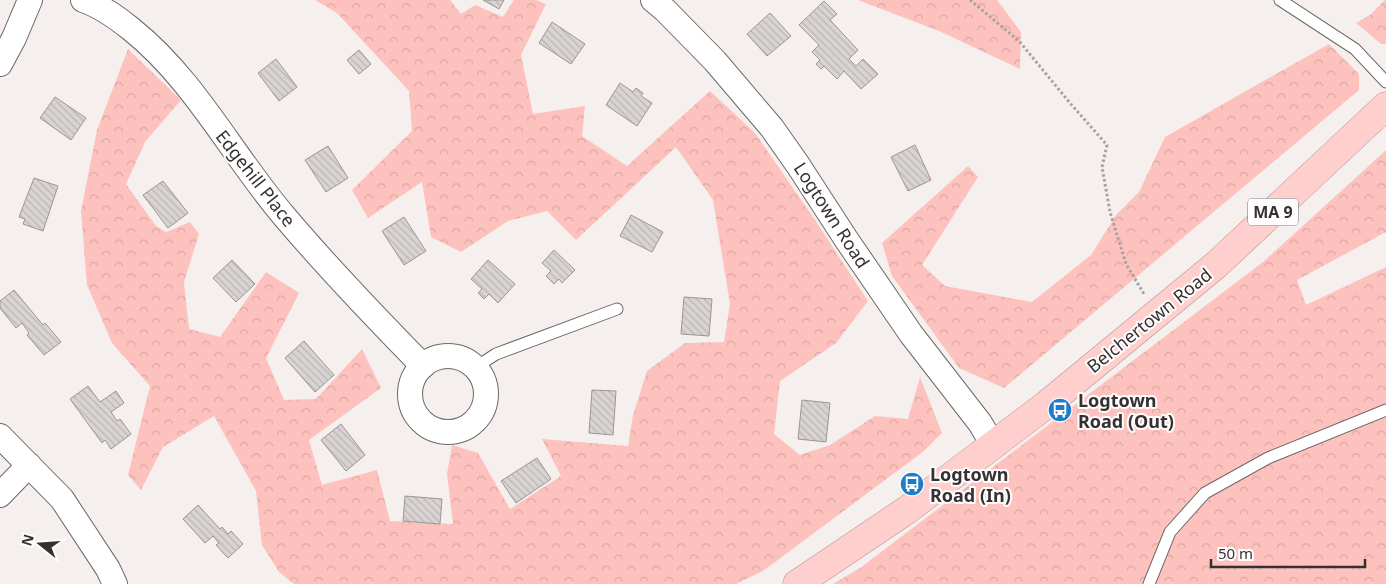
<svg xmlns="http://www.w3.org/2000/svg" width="1386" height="584" font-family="'Noto Sans',sans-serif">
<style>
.forest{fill:url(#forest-crowns)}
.building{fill:url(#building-back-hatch);stroke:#9b9594}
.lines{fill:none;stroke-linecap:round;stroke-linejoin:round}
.service-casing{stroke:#6d6868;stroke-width:13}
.minor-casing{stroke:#6d6868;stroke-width:26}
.trunk-casing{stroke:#b7908d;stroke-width:29}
.path{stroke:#a6a1a1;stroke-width:3;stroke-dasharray:2.5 2.5;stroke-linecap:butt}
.service{stroke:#fff;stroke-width:11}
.minor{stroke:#fff;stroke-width:24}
.trunk{stroke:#fecfcc;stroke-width:28}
.labels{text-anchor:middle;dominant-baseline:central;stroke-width:4;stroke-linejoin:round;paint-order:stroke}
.shield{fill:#fffdfd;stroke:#716e6e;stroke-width:1}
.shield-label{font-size:16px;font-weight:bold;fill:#343131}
.street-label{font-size:18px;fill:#343131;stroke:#fffdfd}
.poi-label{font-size:18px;font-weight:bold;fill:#343131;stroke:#fffdfd;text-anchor:start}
</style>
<defs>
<pattern id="forest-crowns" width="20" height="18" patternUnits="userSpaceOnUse" patternTransform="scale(1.25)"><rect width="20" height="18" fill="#fec2be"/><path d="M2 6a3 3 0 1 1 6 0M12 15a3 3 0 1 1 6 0" fill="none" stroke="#daa7a4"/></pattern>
<pattern id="building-back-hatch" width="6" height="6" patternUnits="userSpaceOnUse" patternTransform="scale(1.25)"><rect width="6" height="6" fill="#d9d3d3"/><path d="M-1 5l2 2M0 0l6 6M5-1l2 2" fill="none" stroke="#bbb6b6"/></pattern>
</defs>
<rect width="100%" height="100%" fill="#f5efee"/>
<g class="forest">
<path d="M315,0H450L461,14L475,5L503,17L514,0H536L546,4L521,55L533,114L585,106L582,136L627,166L710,91L755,133L813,217L868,301L836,343L780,381L774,434L800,455L830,445L875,416L908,419L920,377L942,433L924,451L763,571L736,584H294L279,572L262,545L256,491L214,416L163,447L141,490L128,475L150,386L112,343L87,285L81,211L97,130L128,49L181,100L145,142L126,184L156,226L166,232L190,222L199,234L184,282L189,329L220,337L266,272L299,293L266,358L284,400L316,399L362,349L381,388L309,440L322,485L377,470L390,521L453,524L447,474L452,445L478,453L510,509L561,476L542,439L628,446L633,415L647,371L685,343L724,342L730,304L713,200L676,147L576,240L547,211L508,221L461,252L431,237L422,182L368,218L352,190L412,131L409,91L337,13Z"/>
<path d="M858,0H997L1021,32L1020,69L939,31Z"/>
<path d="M1385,0H1386V44H1381L1356,23L1370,15Z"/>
<path d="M1329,44L1359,74V90L1004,388L959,368L892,276L882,243L968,166L978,177L922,265L945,286L1032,302L1091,255L1116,215L1139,192L1165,137Z"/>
<path d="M1385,151H1386V232L1297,280L1306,305L1386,267V584H833L860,568L1263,262Z"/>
</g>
<g class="building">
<path d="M483,0H504L499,9Z"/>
<path d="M824,1L837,14L830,20L858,50L849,59L856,66L863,59L878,74L861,89L844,71L837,79L824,66L821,69L816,64L820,60L812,52L819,45L799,25Z"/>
<path d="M770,13L791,36L767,56L747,34Z"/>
<path d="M552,22L585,44L571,64L539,43Z"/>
<path d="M359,50L371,64L359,74L347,60Z"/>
<path d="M276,59L297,87L279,101L258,73Z"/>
<path d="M620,83L633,92L636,88L643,93L641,96L652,103L637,126L606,105Z"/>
<path d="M55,97L86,118L71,140L40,118Z"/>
<path d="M915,145L931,180L908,191L891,157Z"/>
<path d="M328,146L348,178L326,192L305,160Z"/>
<path d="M34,178L58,186L43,231L23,224L25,219L19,217Z"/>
<path d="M163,181L188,213L168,228L143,195Z"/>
<path d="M631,215L663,232L652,252L620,236Z"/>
<path d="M404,217L426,251L404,265L382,231Z"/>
<path d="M554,250L575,270L562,283L559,279L554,284L546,276L551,271L542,263Z"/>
<path d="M232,260L255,284L236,302L213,278Z"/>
<path d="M488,260L515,284L498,303L489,294L484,299L478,293L482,289L471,279Z"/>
<path d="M14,290L43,325L45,323L61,342L44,355L27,335L29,333L22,323L16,328L0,308V301Z"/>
<path d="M684,297L712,299L709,336L681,334Z"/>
<path d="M304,341L334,375L315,392L285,358Z"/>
<path d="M88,386L100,402L116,391L124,403L111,412L117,421L120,419L131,434L111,449L105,440L102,443L70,399Z"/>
<path d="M592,390L616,391L613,435L589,433Z"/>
<path d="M802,400L830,403L826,442L798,439Z"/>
<path d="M341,424L365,455L346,471L321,440Z"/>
<path d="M537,458L551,479L516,503L501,481Z"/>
<path d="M405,496L442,499L440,524L403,521Z"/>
<path d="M198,505L220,529L222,527L228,534L231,531L243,544L228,558L216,545L219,543L213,536L205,543L183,519Z"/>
</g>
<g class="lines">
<g class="service-casing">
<g id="service">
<path d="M1280,0L1355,49L1386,82"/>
<path d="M476,367L496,354L617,309"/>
<path d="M1149,584L1170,532L1205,493L1268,458L1386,410"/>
</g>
</g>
<g class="minor-casing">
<g id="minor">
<path d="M83,0C101,6 116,17 131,29C194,79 232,155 284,216C328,268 375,317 423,366"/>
<path d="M653,0L665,10L715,61L772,128L798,165L846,239L911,334L980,423L993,445"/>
<path d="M0,64L14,38L30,0"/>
<circle cx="448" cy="394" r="38"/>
<path d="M0,436L62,499L108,569L115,584"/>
<path d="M0,495L29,465"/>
</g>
</g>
<g class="trunk-casing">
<path id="trunk" d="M797,584L907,510L1046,405L1216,265L1386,106"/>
</g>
<path class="path" d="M970,0L1019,41L1070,103L1107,145L1102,167L1110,212L1126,264L1144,294"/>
<use href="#service" class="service"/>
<use href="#minor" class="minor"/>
<use href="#trunk" class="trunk"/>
</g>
<defs>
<g id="bus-disc" transform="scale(1.25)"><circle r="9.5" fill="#1f7cc8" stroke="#fffdfd"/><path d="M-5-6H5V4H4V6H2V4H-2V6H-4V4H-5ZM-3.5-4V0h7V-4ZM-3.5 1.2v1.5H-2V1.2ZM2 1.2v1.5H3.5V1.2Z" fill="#fff"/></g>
</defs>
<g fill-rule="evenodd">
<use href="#bus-disc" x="1060" y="410"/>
<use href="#bus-disc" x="912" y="484"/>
</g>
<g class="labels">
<rect class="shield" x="1248" y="198.5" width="50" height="27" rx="4"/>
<g class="shield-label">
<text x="1273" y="212">MA 9</text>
</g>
<g class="street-label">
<text transform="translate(256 178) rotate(52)">Edgehill Place</text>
<text transform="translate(832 215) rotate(57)">Logtown Road</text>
<text transform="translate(1149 320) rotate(-39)">Belchertown Road</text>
</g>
<g class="poi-label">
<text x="1078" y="400">Logtown<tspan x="1078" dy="21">Road (Out)</tspan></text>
<text x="930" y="474">Logtown<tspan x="930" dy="21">Road (In)</tspan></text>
</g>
</g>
<g transform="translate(40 544) rotate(287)" stroke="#fffdfd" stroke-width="4" paint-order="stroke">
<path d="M0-4L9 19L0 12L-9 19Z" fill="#343131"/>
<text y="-8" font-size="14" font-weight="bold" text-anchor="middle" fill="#343131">N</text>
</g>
<path d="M1211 559v8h154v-8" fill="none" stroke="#343131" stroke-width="2.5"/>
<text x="1218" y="559" font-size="15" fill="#343131" stroke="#fffdfd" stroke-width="4" paint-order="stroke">50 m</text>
</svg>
